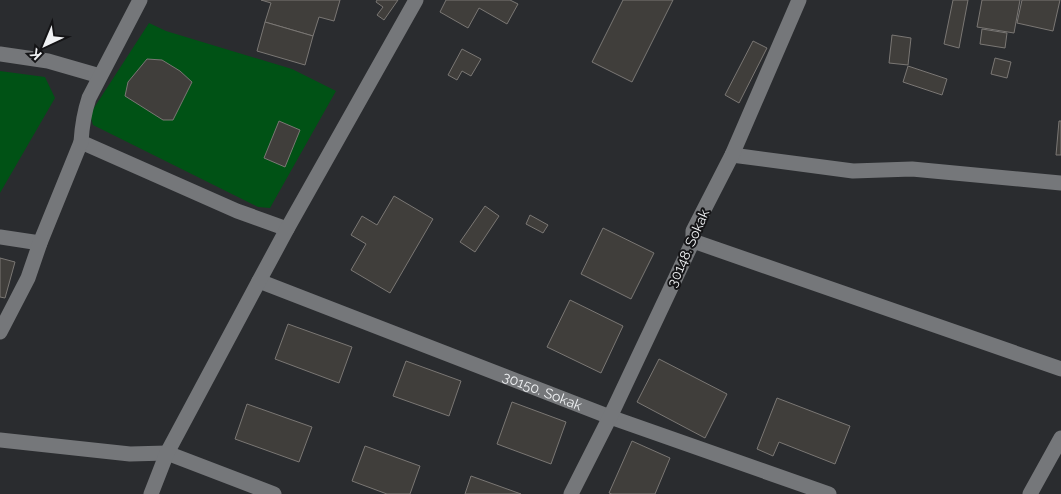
<svg xmlns="http://www.w3.org/2000/svg" width="1061" height="494" font-family="Raleway,sans-serif">
<style>
.green{fill:#005215}
.building{fill:#403e3b;stroke:#7a7774}
.lines{fill:none;stroke-linecap:round;stroke-linejoin:round}
.minor{stroke:#75777a;stroke-width:15}
.labels{text-anchor:middle;dominant-baseline:central;stroke-width:4;stroke-linejoin:round;paint-order:stroke}
.street-label{font-size:14px;fill:#f0f2f4;stroke:#141416}
</style>
<rect width="100%" height="100%" fill="#2a2c2f"/>
<g class="green">
<path d="M149,23L166,31L292,69L336,91L270,208L258,207L93,125L90,114Z"/>
<path d="M0,71L45,77L55,98L0,193Z"/>
</g>
<g class="building">
<path d="M261,0H340L334,21L319,17L313,36L265,22L271,3Z"/>
<path d="M377,0H398L384,20L377,15L383,7L376,2Z"/>
<path d="M446,0H510L518,4L507,24L479,8L468,28L440,12Z"/>
<path d="M623,0H673L632,82L592,62Z"/>
<path d="M953,0H968L959,48L944,44Z"/>
<path d="M982,0H1020L1014,33L977,27Z"/>
<path d="M1022,0H1060L1053,31L1017,23Z"/>
<path d="M265,22L313,36L305,65L257,51Z"/>
<path d="M982,29L1007,33L1005,48L980,44Z"/>
<path d="M892,35L911,38L908,65L889,63Z"/>
<path d="M753,41L767,48L739,103L725,95Z"/>
<path d="M462,49L481,59L471,76L462,71L457,80L448,75Z"/>
<path d="M995,58L1011,62L1007,78L991,74Z"/>
<path d="M147,59L162,60L180,71L192,82L173,120H163L125,96L128,82Z"/>
<path d="M908,66L947,79L942,95L903,82Z"/>
<path d="M279,121L300,130L285,167L264,158Z"/>
<path d="M1059,121H1061V155H1056Z"/>
<path d="M394,196L433,219L390,293L351,270L366,244L351,235L362,216L377,225Z"/>
<path d="M485,206L499,216L475,252L460,242Z"/>
<path d="M530,215L548,225L543,233L526,224Z"/>
<path d="M603,228L654,253L631,299L581,274Z"/>
<path d="M0,258L15,262L5,298L0,297Z"/>
<path d="M570,300L623,326L601,373L547,347Z"/>
<path d="M288,324L352,347L339,383L275,359Z"/>
<path d="M659,359L727,394L705,438L637,402Z"/>
<path d="M406,361L461,381L449,416L393,396Z"/>
<path d="M777,398L850,426L835,464L779,442L773,456L757,449Z"/>
<path d="M512,402L566,422L551,464L497,444Z"/>
<path d="M247,404L312,427L299,462L235,439Z"/>
<path d="M632,441L670,458L655,494H612L609,493Z"/>
<path d="M365,446L420,466L410,494H387L352,481Z"/>
<path d="M471,476L521,494H465Z"/>
</g>
<g class="lines">
<g class="minor">
<path d="M0,54L48,61L100,76"/>
<path d="M81,142L237,211L287,229"/>
<path d="M732,155L853,171L912,169L1061,183"/>
<path d="M0,237L40,243"/>
<path d="M693,241L1061,369"/>
<path id="s1" d="M259,281L610,417L829,494"/>
<path d="M0,332L28,278L40,243L81,142C82,126 84,113 89,98L140,0"/>
<path d="M0,440L130,454L167,453L274,494"/>
<path d="M151,494L167,453L259,281L287,229L416,0"/>
<path d="M571,494L610,417L693,241V231L732,155L799,0"/>
<path d="M1030,494L1061,438"/>
</g>
</g>
<g class="labels">
<g class="street-label">
<text transform="translate(688 248) rotate(-66)">30148. Sokak</text>
<text stroke="none"><textPath href="#s1" startOffset="304">30150. Sokak</textPath></text>
</g>
</g>
<g transform="translate(45 45) rotate(224)" stroke="#141416" stroke-width="4" paint-order="stroke">
<path d="M0-4L9 19L0 12L-9 19Z" fill="#f0f2f4"/>
<text y="-8" font-size="14" font-weight="bold" text-anchor="middle" fill="#f0f2f4">K</text>
</g>
</svg>
